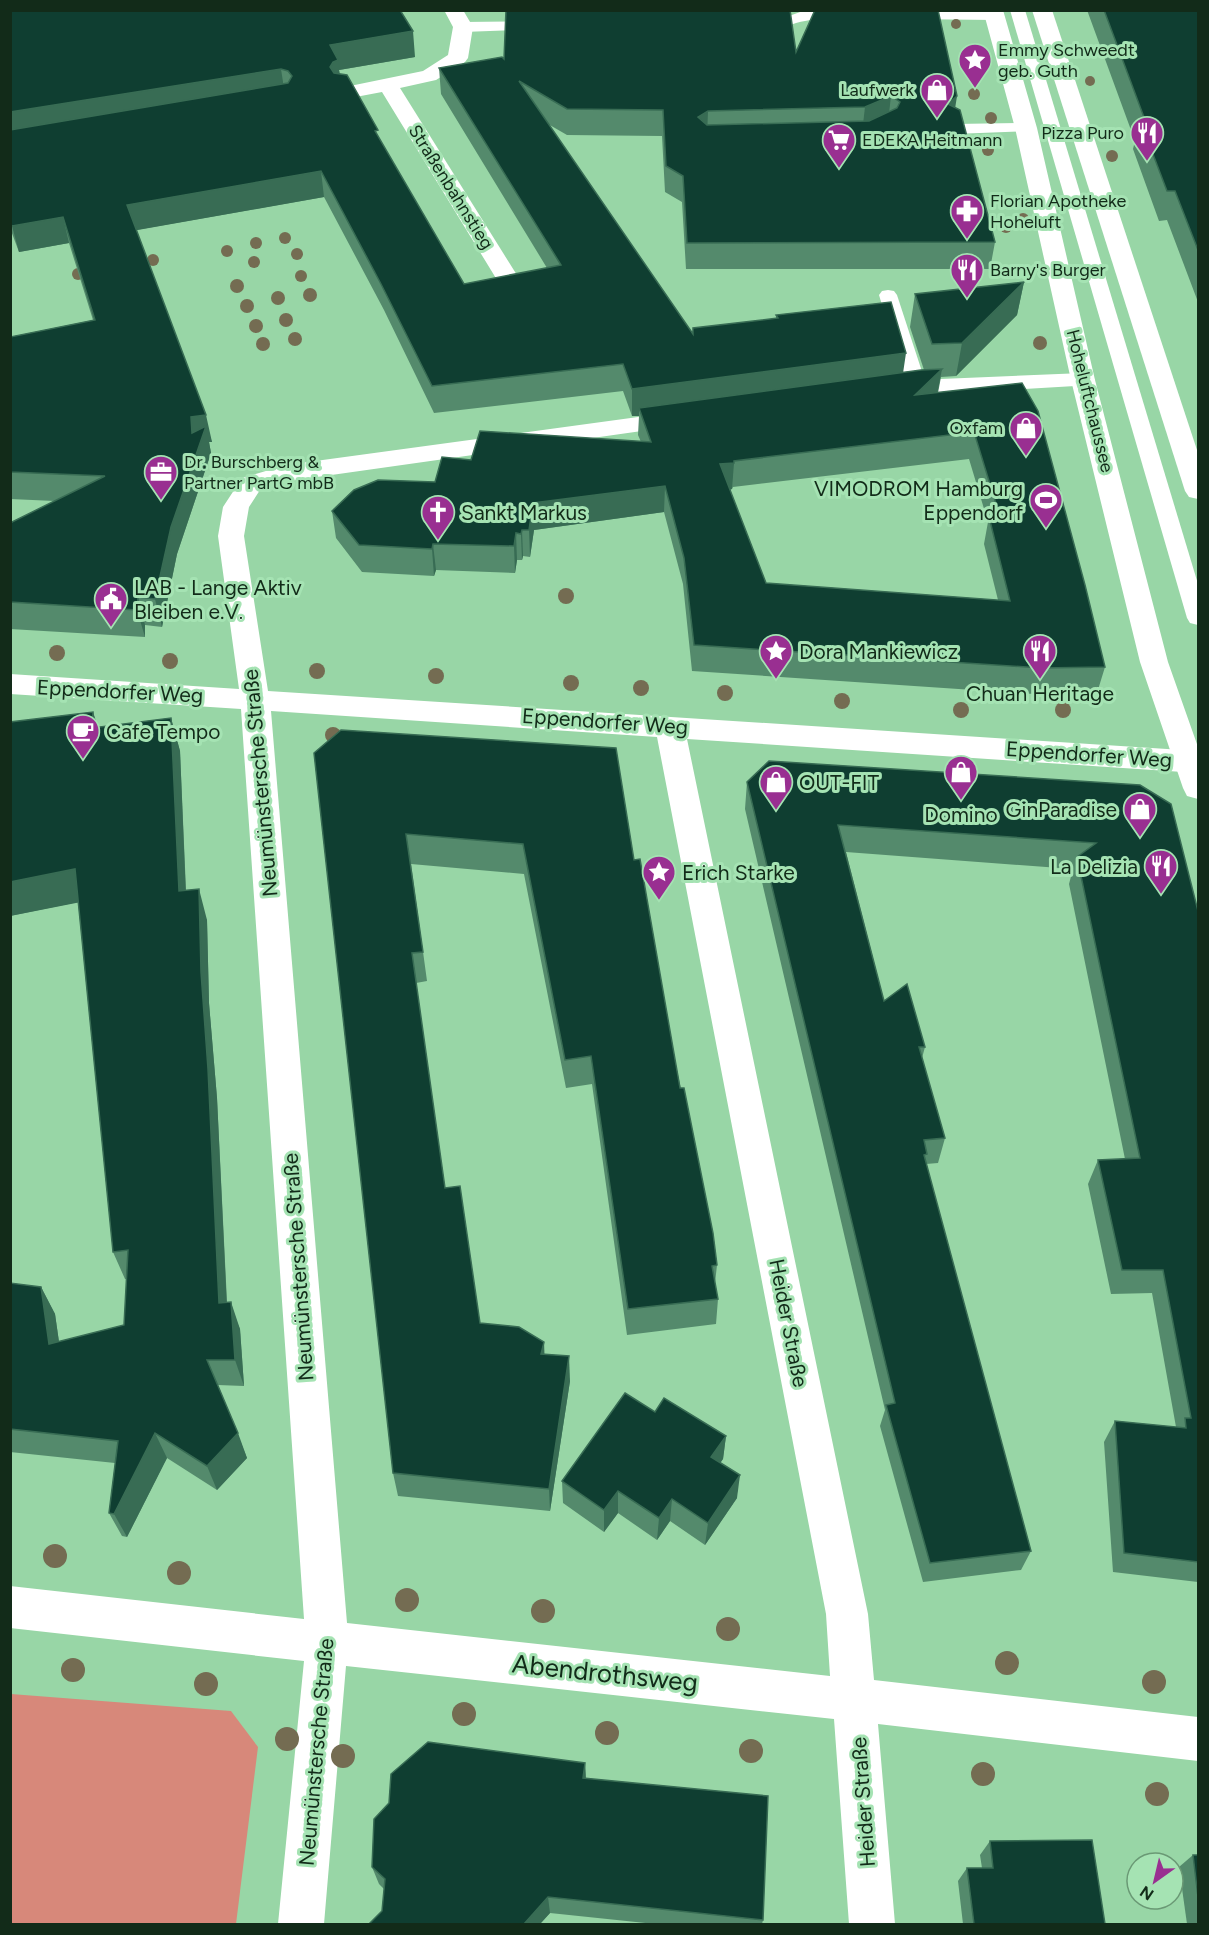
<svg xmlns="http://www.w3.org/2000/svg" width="1209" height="1935" font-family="Figtree,sans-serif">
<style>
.green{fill:#d7887a}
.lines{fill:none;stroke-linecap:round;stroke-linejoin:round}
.lane{fill:#fff;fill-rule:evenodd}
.street{fill:#fff;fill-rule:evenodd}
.primary{fill:#fff;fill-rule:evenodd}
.tree{fill:#746c52}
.wall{fill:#548a6c;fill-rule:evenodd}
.shaded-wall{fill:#386c54}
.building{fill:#0f3e31;stroke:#386c54;stroke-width:1.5;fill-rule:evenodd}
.labels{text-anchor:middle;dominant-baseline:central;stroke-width:6;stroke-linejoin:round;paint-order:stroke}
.far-poi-label{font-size:18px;fill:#122b19;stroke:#a5e3b3;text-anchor:start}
.far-street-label{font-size:18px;fill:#122b19;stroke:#a5e3b3}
.poi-label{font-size:21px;fill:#122b19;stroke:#a5e3b3;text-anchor:start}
.street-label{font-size:21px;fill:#122b19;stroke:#a5e3b3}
.near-street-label{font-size:26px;fill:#122b19;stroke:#a5e3b3}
</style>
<rect width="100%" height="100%" fill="#98d6a6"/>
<path class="green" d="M11,1694L231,1711L258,1747L236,1924H11Z"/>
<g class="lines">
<g class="lane">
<path d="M848,10L856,15L853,18C838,22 821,18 805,21C790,23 762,39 749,25L752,22L778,20L803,11Z"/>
<path d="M902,10H995L1003,15L995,20L906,19L898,14Z"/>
<path d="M1010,10H1025L1198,584V625L1190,623L1187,618Z"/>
<path d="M541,21L546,23L549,26L546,29L463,32L455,27L463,22Z"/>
<path d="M1026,123L1034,128L1032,131L954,134L946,129L954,124Z"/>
<path d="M888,290L894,291L897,295L927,387L924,391H910L907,387L879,295L882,291Z"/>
</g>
<g class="street">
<path d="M444,10H463L473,27L468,58L465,62L436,80L400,88L525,288L521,293L513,295L505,293L382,92L345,99L338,97L335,93L338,89L345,87L423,71L448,55L453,27Z"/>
<path d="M1083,373L1092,375L1095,380L1092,385L894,397L885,395L882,390L885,385L917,380Z"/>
<path d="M682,411L691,414L695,419L691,424L289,481L260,490L249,507L244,536L268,691L1198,751V773L687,739L868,1614L874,1680L1198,1717V1761L878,1724L895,1924H849L834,1719L346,1666L324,1924H278L304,1661L10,1628V1586L304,1619L241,709L10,694V674L239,689L218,536L223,507L242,478L286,465ZM271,711L657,737L826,1614L830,1676L347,1623Z"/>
</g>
<g class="primary">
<path d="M983,10H1003L1037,128L1095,380L1168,662L1198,747V799L1187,796L1183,788L1140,662L1071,380L1015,128Z"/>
<path d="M1032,10H1052L1198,453V499L1189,497L1185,491Z"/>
</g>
</g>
<g class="tree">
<circle cx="956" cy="24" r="5"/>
<circle cx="1090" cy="81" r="5"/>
<circle cx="974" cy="94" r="6"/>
<circle cx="991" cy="118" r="6"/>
<circle cx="988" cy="150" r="6"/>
<circle cx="1112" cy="156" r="6"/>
<circle cx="1023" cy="219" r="6"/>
<circle cx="1006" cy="227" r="6"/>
<circle cx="285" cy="238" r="6"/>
<circle cx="256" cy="243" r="6"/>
<circle cx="227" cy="251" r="6"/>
<circle cx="297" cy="254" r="6"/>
<circle cx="153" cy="260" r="6"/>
<circle cx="254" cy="262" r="6"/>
<circle cx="78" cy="274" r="6"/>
<circle cx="301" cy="276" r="6"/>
<circle cx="237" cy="286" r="7"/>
<circle cx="310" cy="295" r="7"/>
<circle cx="278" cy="298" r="7"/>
<circle cx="247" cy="306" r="7"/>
<circle cx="286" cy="320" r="7"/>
<circle cx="256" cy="326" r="7"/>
<circle cx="295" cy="339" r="7"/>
<circle cx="1040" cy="343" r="7"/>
<circle cx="263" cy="344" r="7"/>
<circle cx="566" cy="596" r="8"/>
<circle cx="57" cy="653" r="8"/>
<circle cx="170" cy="661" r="8"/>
<circle cx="317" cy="671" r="8"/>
<circle cx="436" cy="676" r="8"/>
<circle cx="571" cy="683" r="8"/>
<circle cx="641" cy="688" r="8"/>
<circle cx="725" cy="693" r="8"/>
<circle cx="842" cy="701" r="8"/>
<circle cx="961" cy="710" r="8"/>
<circle cx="1063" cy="710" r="8"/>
<circle cx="333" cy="735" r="8"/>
<circle cx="55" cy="1556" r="12"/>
<circle cx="179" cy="1573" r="12"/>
<circle cx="407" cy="1600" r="12"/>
<circle cx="543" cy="1611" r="12"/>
<circle cx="728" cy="1629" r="12"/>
<circle cx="1007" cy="1663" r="12"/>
<circle cx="73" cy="1670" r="12"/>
<circle cx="1154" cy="1682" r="12"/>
<circle cx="206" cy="1684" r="12"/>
<circle cx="464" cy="1714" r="12"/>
<circle cx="607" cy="1733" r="12"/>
<circle cx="287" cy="1739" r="12"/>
<circle cx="751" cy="1751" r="12"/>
<circle cx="343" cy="1756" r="12"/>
<circle cx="983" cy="1774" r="12"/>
<circle cx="1157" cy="1794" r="12"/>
</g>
<g class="wall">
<path d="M10,10L415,57L339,70L340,74L379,139L464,284L547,268L441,94L439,68L504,59L796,52L955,107L995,242L990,269H686L682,202L665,192L662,136L567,135L548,124L692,333L776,318V315L904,372L924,370L910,327L915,294L1024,282L1017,315L956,376L941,377L938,393L1022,383L1105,667L1097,693L1034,694L692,671L683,584L664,512L534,530L530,557L523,556L522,560H517L515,573L436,570L434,576L362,572L336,538L332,511L435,482L471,460L641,442L638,435L639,416H632L623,391L434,413L384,310L324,197L136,230L212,442H209L211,453L177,554L162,627L145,625V637L10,629V523L55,501L10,499V337L93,320L69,243L19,252L10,228ZM969,459L988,522L984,544L998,600L766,583L730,490L732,489L733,487Z"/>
<path d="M1087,10H1198V302L1167,220L1159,221L1133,149L1135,141Z"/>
<path d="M93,712L98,727L171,718L180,751L186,890L207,920L209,1003L217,1098L227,1302L240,1329L244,1386L218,1385L247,1458L217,1490L167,1458L127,1537L122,1536L109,1513L115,1463L10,1452V1283L41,1287L55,1314L59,1342L124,1325L127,1279H125L113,1252L78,902L10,916V722Z"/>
<path d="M314,753L634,860L717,1265L715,1283L718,1299L716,1324L627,1335L592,1084L566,1088L524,874L411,864L427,981L416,983L445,1188L480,1323L544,1342V1354L570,1381L550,1511L398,1496L393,1473Z"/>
<path d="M747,782L1140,785L1198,911V1582L1113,1572L1104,1442L1115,1421L1176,1427L1152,1293L1111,1294L1088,1184L1098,1160L1125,1159L1069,884L1073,869L846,852L884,1001L925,1047L922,1058L945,1138L938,1163L926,1164L1031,1551L1021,1570L923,1582L880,1426L885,1410L745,809Z"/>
<path d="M655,1412L726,1436L723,1459L720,1462L737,1498L705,1545L670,1521L657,1540L618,1513L604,1532L563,1503L562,1481Z"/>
<path d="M585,1763L586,1779L763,1920L762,1924H655L550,1913L540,1924H369L382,1911L384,1889L379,1884L372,1867Z"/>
<path d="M990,1841L1105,1924H963L958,1881L967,1868H982L980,1855Z"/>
<path d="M1193,1855H1198V1924H1187L1179,1867Z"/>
</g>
<g class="shaded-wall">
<path d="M413,31L415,57L339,70L341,86L330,67V45Z"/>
<path d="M281,69L285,95L10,140V112Z"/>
<path d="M891,96L888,122L862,133L865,107Z"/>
<path d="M957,96L953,122L948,104Z"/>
<path d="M708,111L707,137L698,117Z"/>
<path d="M321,171L324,197L132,231L127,205Z"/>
<path d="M63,217L69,243L19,252L12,226Z"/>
<path d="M1024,282L1017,315L956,376L962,343Z"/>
<path d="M906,353L902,380L639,408V416H632V389Z"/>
<path d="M942,369L937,395H915Z"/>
<path d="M206,415L212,442H209L211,453L177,554L162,627L155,599L192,433L191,417Z"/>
<path d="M734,463L732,489L719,491L720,464Z"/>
<path d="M665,486L664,512L534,530L530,557L529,530L533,503Z"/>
<path d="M522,530L523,556L522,560L521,534Z"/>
<path d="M516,533L517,560L515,573L514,546Z"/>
<path d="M433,544L436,570L434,576L432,549Z"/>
<path d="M138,597L145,625V637L137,610Z"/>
<path d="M93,712L103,745L92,728Z"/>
<path d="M171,718L180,751L187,922L179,891Z"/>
<path d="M75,869L86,901L10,916V882Z"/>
<path d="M199,889L207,920L209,1003L217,1098L228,1330L219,1303L201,972Z"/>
<path d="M41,1287L55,1314L63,1370L49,1344Z"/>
<path d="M231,1302L240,1329L244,1386L235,1360Z"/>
<path d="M544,1342L545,1367L541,1354Z"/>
<path d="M569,1356L570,1381L550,1511L549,1489Z"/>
<path d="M155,1433L167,1458L127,1537L114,1514Z"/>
<path d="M238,1433L247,1458L217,1490L207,1466Z"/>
<path d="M726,1436L723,1459L709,1480L711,1457Z"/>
<path d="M740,1475L737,1498L705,1545L708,1523Z"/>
<path d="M618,1491V1513L604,1532V1510Z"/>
<path d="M672,1499L670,1521L657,1540L659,1518Z"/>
<path d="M585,1763L586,1783L583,1778Z"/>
<path d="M548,1897L550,1913L540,1924H524Z"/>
</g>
<g class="building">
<path d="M10,10H400L413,31L330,45L338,60L333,62L330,67L334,73L347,75L378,130L375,131L464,284L561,265L439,68L502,57L504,59L506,10H790L796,52L815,10H938L957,96L948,104L960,110L995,242L687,243L683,176L666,166L663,110L567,109L519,81L693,334V328L778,318L776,315L891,302L906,353L632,389L623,364L432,386L381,284L321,171L127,205L206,415L191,417L192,433L206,426L171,527L155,599L138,597L137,610L10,602V523L105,476L10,472V337L95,320L63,217L12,226L10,223V130L288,83L292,76L288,71L281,69L10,112ZM891,96L900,102L897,108L869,121L707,125L698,117L708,111L865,107Z"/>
<path d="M1104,10H1198V250L1175,191H1167L1140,120H1145Z"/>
<path d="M1024,282L962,343L932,344L915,294Z"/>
<path d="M942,369L915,395L1022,383L1038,411L1085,585L1105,667L1041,668L694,645L684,558L665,486L533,503L529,530H522L521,534L516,533L514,546L433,544L432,549L359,545L332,511L354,490L378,480L435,482L442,457L471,460L480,431L651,442L639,408L921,370ZM974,432L1000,517H989L1010,601L766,583L720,464L734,463V461Z"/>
<path d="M93,712L92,728L171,718L179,891L199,889L201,972L208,1069L219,1303L231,1302L235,1360H207L238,1433L207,1466L155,1433L114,1514L109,1513L118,1441L10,1429V1283L41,1287L49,1344L124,1325L128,1250L113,1252L75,869L10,882V722Z"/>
<path d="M341,730L616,748L634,860L640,859L680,1088H684L713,1233L717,1265L712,1266L718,1299L628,1309L591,1056L565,1060L523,844L406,834L423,952L412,953L445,1188L460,1186L480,1323L519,1327L544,1342L541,1354L569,1356L549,1489L393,1473L314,753Z"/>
<path d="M769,761L1140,785L1171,804L1198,911V1562L1124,1553L1115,1421L1186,1428L1185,1418H1191L1163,1270H1122L1098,1160L1140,1158L1077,857L1096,843L838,825L884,1001L907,984L925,1047H919L945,1138L924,1140L927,1154L924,1155L1031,1551L930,1563L886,1405L895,1403L747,782Z"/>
<path d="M625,1393L655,1412L664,1398L726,1436L711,1457L740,1475L708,1523L672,1499L659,1518L618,1491L604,1510L562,1481Z"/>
<path d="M428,1742L585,1763L583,1778L768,1796L763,1920L548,1897L524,1924H369L382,1911L385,1879L372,1867L374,1819L389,1803L391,1774Z"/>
<path d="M1092,1840L1105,1924H974L967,1868H993L990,1841Z"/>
<path d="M1193,1855H1198V1897Z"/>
</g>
<defs>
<g id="sight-pin" transform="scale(1.725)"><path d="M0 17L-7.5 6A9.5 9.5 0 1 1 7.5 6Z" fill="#992f91" stroke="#a5e3b3"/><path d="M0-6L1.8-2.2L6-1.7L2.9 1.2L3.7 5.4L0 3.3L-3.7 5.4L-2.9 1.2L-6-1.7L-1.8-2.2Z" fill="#fff"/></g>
<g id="shop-pin" transform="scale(1.725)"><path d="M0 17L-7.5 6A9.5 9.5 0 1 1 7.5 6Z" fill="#992f91" stroke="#a5e3b3"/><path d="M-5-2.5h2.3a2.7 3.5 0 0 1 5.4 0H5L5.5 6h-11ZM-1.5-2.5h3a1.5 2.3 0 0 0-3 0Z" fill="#fff"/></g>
<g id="restaurant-pin" transform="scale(1.725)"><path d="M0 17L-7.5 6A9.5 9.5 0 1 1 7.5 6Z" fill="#992f91" stroke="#a5e3b3"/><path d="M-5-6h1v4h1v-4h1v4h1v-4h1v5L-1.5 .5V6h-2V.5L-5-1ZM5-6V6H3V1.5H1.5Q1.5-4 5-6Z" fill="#fff"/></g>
<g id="supermarket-pin" transform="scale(1.725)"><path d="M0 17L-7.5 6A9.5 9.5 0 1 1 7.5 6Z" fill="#992f91" stroke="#a5e3b3"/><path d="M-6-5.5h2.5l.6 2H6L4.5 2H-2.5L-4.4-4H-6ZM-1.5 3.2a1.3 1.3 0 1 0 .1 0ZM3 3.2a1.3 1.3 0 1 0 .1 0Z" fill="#fff"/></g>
<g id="pharmacy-pin" transform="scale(1.725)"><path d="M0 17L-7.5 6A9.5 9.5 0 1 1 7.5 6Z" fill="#992f91" stroke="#a5e3b3"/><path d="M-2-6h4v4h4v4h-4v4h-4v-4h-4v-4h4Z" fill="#fff"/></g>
<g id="office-pin" transform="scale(1.725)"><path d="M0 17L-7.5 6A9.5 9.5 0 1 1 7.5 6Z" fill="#992f91" stroke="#a5e3b3"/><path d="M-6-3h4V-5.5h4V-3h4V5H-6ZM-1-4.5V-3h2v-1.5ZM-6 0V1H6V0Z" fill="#fff"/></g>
<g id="stadium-pin" transform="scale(1.725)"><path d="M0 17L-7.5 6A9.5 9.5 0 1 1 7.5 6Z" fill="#992f91" stroke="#a5e3b3"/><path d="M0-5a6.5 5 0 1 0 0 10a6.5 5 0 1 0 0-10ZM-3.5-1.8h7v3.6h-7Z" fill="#fff"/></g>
<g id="church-pin" transform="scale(1.725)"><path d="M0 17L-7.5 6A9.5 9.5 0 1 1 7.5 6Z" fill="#992f91" stroke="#a5e3b3"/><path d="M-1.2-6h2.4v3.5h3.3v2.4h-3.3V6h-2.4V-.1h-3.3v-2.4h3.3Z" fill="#fff"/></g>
<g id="civic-pin" transform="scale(1.725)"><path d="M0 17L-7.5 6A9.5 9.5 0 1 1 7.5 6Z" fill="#992f91" stroke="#a5e3b3"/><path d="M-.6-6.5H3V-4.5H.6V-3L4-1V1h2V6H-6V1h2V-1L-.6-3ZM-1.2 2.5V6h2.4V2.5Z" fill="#fff"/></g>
<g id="cafe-pin" transform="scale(1.725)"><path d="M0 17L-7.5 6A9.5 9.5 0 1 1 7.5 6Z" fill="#992f91" stroke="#a5e3b3"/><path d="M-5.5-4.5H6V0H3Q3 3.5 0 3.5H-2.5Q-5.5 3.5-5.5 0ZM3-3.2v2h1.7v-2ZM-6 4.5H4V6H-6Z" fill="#fff"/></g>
</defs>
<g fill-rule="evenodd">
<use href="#sight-pin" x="975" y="60"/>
<use href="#shop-pin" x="937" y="90"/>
<use href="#restaurant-pin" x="1147" y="133"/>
<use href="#supermarket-pin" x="839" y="140"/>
<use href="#pharmacy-pin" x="967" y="211"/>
<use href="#restaurant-pin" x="967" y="270"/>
<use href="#shop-pin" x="1026" y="428"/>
<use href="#office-pin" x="161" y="472"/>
<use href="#stadium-pin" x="1046" y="500"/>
<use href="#church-pin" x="438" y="512"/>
<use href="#civic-pin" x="111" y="599"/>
<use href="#sight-pin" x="776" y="651"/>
<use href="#restaurant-pin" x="1040" y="651"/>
<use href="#cafe-pin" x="83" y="731"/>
<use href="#shop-pin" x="961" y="772"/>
<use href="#shop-pin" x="776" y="782"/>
<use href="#shop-pin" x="1140" y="809"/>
<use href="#restaurant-pin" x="1161" y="866"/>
<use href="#sight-pin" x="659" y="872"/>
</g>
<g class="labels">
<g class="far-poi-label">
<text x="998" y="50">Emmy Schweedt<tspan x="998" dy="21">geb. Guth</tspan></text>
<text x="914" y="90" text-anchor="end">Laufwerk</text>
<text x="1124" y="133" text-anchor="end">Pizza Puro</text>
<text x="862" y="140">EDEKA Heitmann</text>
<text x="990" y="201">Florian Apotheke<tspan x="990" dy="21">Hoheluft</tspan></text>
<text x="990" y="270">Barny's Burger</text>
<text x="1003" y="428" text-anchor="end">Oxfam</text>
<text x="184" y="462">Dr. Burschberg &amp;<tspan x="184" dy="21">Partner PartG mbB</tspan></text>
</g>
<g class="far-street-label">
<text transform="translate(451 187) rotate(58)">Straßenbahnstieg</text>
<text transform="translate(1090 401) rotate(76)">Hoheluftchaussee</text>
</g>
<g class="poi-label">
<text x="1023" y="488" text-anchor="end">VIMODROM Hamburg<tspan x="1023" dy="24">Eppendorf</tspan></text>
<text x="461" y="512">Sankt Markus</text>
<text x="134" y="587">LAB - Lange Aktiv<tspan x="134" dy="24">Bleiben e.V.</tspan></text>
<text x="799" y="651">Dora Mankiewicz</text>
<text x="1040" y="693" text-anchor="middle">Chuan Heritage</text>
<text x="106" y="731">Cafe Tempo</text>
<text x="799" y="782">OUT-FIT</text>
<text x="1117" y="809" text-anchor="end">GinParadise</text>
<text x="961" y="814" text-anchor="middle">Domino</text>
<text x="1138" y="866" text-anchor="end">La Delizia</text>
<text x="682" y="872">Erich Starke</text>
</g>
<g class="street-label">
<text transform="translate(120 691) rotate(3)">Eppendorfer Weg</text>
<text transform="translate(605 721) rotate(4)">Eppendorfer Weg</text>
<text transform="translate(1089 754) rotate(4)">Eppendorfer Weg</text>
<text transform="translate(260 783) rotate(-95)">Neumünstersche Straße</text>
<text transform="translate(298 1267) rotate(-94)">Neumünstersche Straße</text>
<text transform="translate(789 1323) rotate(79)">Heider Straße</text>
<text transform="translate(316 1752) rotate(-85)">Neumünstersche Straße</text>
<text transform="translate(863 1802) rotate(-94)">Heider Straße</text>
</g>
<g class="near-street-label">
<text transform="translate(605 1673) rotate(6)">Abendrothsweg</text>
</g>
</g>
<rect width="1209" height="1935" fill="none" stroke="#122b19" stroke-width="24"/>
<g transform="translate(1155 1881) rotate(214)"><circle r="28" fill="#a5e3b3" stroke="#6a9975" stroke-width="1.5"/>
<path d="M0-4.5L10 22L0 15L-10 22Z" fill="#992f91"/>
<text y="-9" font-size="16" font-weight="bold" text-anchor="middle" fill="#122b19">N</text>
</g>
</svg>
